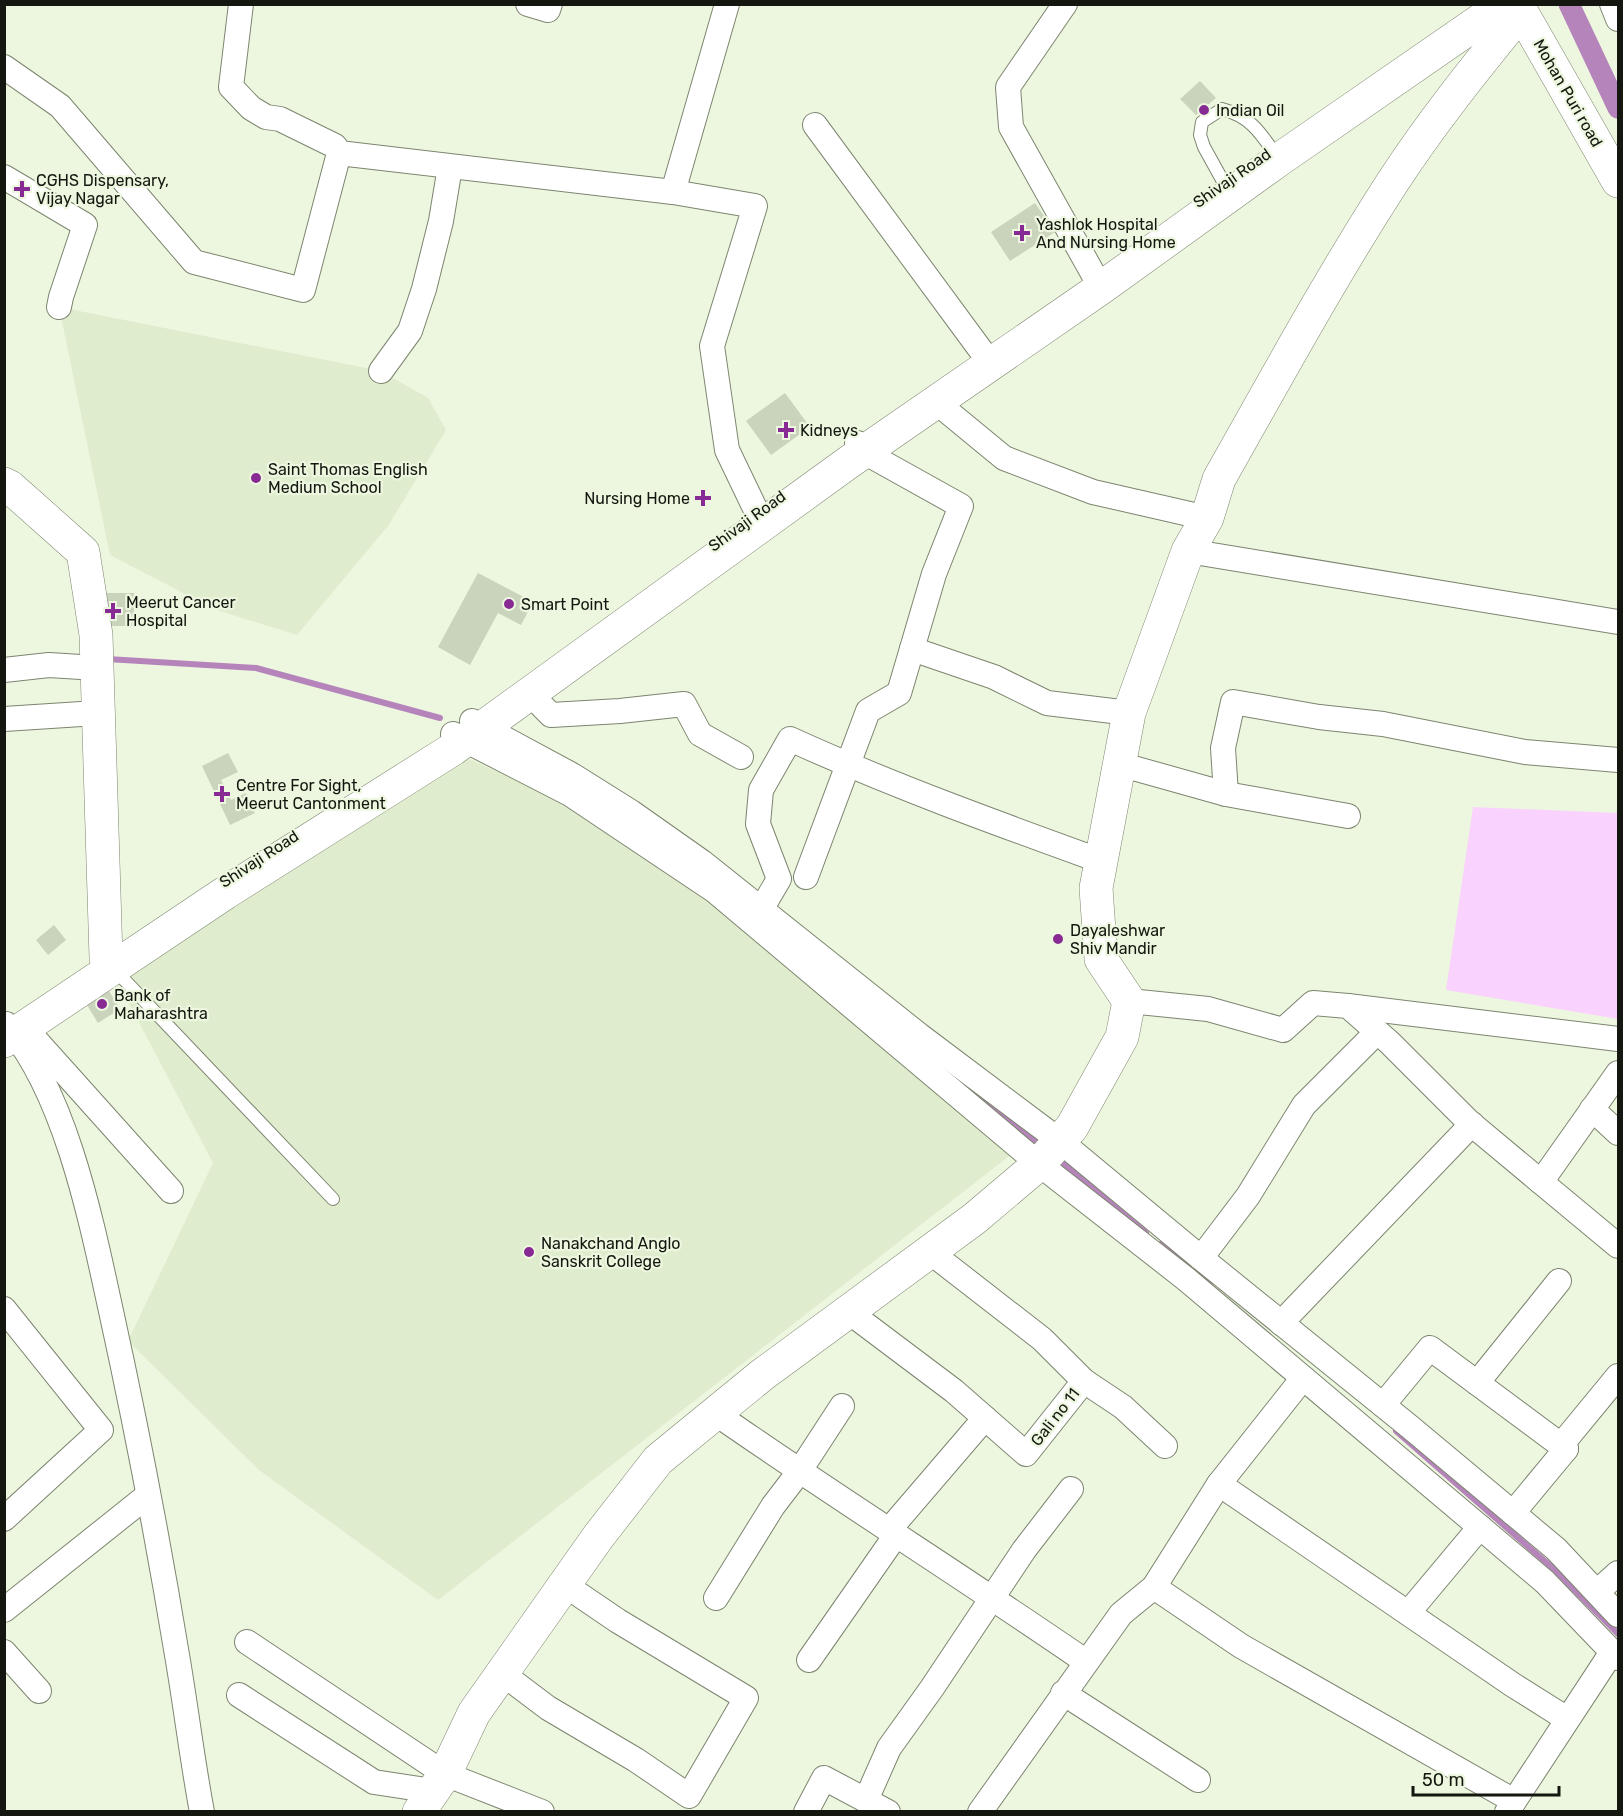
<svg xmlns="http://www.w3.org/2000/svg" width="1623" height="1816" font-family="Rubik,sans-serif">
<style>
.built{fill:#dfeccd}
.green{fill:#f9d3fd}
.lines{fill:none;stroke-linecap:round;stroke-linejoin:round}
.stream{stroke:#b584bb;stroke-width:6}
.canal{stroke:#b584bb;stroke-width:21}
.building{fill:#cad4bc}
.lane-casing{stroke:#7c856f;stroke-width:14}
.street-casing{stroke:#7c856f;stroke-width:26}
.secondary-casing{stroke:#7c856f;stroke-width:34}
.primary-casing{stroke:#7c856f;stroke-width:34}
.lane{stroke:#fff;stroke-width:12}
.street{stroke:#fff;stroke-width:24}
.secondary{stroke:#fff;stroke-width:33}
.primary{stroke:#fff;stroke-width:33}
.poi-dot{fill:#872a94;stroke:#edf7df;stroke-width:2}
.labels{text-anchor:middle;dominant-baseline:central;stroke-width:4.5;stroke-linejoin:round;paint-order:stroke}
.street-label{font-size:16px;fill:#14170f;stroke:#edf7df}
.poi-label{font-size:16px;fill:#14170f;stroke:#edf7df;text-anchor:start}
</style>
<rect width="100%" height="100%" fill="#edf7df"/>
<g class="built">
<path d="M59,307L381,371L428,398L446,430L388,526L297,635L214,609L110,555Z"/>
<path d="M458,754L567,803L721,906L1012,1154L438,1600L259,1470L128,1341L213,1163L113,973Z"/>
</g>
<path class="green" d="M1473,807L1618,813V1019L1446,990Z"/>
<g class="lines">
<g class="stream">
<path d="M107,659L256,668L440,718"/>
<path d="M953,1077L1042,1146"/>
<path d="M1057,1158L1146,1233"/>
<path d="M1161,1244L1211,1281"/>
<path d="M1396,1431L1555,1570L1618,1634"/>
</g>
<path class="canal" d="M1569,4L1618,108"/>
</g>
<g class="building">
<path d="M1200,81L1216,98L1196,115L1180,99Z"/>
<path d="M1035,203L1055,232L1010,261L991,232Z"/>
<path d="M785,393L810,427L771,455L746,421Z"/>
<path d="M478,573L533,602L521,625L498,613L470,665L438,647Z"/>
<rect x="99" y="593" width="35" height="33"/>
<path d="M228,753L238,772L221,780L231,800L246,793L255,813L230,825L202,766Z"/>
<path d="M54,925L66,940L48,955L36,940Z"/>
<path d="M109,991L120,1009L98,1023L87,1005Z"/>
</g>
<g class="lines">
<g class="lane-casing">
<g id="lane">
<path d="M1230,194L1204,147L1200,135L1202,122L1222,109C1252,117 1261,134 1278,158"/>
<path d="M115,970L333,1199"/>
</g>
</g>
<g class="street-casing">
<g id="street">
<path d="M241,4L231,87L251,108L266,117L280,119L335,146L339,153"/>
<path d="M528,4L548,10L550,4"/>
<path d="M1065,4L1008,87L1011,127L1101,288"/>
<path d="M1612,4L1618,19"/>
<path d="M4,67L60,106L194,262L303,290L339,153L673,192L755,206L712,346L727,450L763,525"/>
<path d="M815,125L991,364"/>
<path d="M4,177L85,225L61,297L59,307"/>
<path d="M673,192L727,4"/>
<path d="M381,371L410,331L424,289L441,221L450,167"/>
<path d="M936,402L1004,458L1093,492L1207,518"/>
<path d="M1188,551L1618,622"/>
<path d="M912,649L994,677L1047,703L1129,713"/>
<path d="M4,670L49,665L97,668"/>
<path d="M529,693L551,715L620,711L684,704L700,734L741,757"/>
<path d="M4,719L97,713"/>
<path d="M472,721L572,775L631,812L702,862L919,1035L1060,1141L1201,1258L1410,1427L1556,1549L1618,1615"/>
<path d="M453,734L570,794L715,891L1039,1164L1186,1279L1545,1582L1618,1658"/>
<path d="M1119,764L1226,794L1223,748L1233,702L1319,717L1383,724L1525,752L1618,760"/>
<path d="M1226,794L1348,816"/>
<path d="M806,877L868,711L899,693L934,574L961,506L864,452L857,443"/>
<path d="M762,908L779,879L758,824L761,790L790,739C891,785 996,823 1101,861"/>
<path d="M1129,1001L1208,1009L1283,1030L1313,1003L1348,1006L1389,1042L1469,1122L1541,1182L1618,1073"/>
<path d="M1348,1006L1618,1039"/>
<path d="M6,1024C66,1092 92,1224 111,1311C136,1425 158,1540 177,1655C186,1707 192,1759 202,1812"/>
<path d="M24,1027L171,1191"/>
<path d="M1592,1109L1618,1133"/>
<path d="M1541,1182L1618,1246"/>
<path d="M930,1252L1042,1339L1084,1381L1123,1407L1165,1446"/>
<path d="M1201,1258L1248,1196L1304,1105L1377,1032"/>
<path d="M4,1309L101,1430L4,1519"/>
<path d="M849,1312L954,1391L1026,1454L1084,1381"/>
<path d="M1281,1323L1472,1124"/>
<path d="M1477,1383L1559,1281"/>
<path d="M1383,1405L1430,1348L1566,1449L1513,1513"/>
<path d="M715,1413C837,1498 963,1577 1085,1661"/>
<path d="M1566,1449L1562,1444L1618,1376"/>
<path d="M1219,1484L1513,1685L1567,1719"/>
<path d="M889,1530L985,1418"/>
<path d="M1154,1587L1219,1484L1303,1378"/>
<path d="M1597,1592L1618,1573"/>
<path d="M716,1598L773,1506L799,1472L842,1406"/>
<path d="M4,1610L147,1496"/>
<path d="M1408,1613L1480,1527"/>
<path d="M247,1642L445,1774L542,1812"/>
<path d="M4,1652L39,1691"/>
<path d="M809,1660L896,1535"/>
<path d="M503,1674L548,1708L636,1760L689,1796L746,1698L618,1621L565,1585"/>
<path d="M1063,1693L1198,1780"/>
<path d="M239,1695L374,1782L433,1791"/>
<path d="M866,1800L889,1748L932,1688L1024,1550L1071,1489"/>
<path d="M806,1812L824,1778L888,1812"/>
<path d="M980,1812L1121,1614L1154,1587L1241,1646L1514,1801"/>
<path d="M1507,1812L1612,1652"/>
</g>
</g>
<g class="secondary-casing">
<g id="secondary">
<path d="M1517,4L1618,181"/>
<path d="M4,484L10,487L83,552L96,635L106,958L113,968"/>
<path d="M419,1812L445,1774L474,1713L598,1537L658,1460L762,1375L974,1219L1039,1164L1072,1127L1122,1037L1129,1001L1101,959L1096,888L1129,713L1188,551L1207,518L1219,479C1275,380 1330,279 1392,183C1431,123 1476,67 1521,12"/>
</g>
</g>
<g class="primary-casing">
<path id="primary" d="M4,1041L225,893L453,749L849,462L1101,288L1280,159L1504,4"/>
</g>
<use href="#lane" class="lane"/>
<use href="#street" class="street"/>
<use href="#secondary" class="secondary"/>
<use href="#primary" class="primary"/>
</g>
<g class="poi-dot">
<circle cx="1204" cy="110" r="6"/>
<path d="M19 180h6v6h6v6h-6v6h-6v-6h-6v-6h6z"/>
<path d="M1019 224h6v6h6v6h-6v6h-6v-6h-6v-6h6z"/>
<path d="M783 421h6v6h6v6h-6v6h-6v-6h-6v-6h6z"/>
<circle cx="256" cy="478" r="6"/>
<path d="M700 489h6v6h6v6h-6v6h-6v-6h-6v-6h6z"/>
<circle cx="509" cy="604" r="6"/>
<path d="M110 602h6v6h6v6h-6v6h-6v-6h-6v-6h6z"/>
<path d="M219 785h6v6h6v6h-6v6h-6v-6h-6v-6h6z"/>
<circle cx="1058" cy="939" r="6"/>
<circle cx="102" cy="1004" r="6"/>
<circle cx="529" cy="1252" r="6"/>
</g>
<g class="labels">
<g class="street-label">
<text transform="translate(1568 93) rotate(60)">Mohan Puri road</text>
<text transform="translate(1232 178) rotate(-35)">Shivaji Road</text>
<text transform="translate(747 521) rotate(-36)">Shivaji Road</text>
<text transform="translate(259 859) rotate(-33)">Shivaji Road</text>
<text transform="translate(1055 1417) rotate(-52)">Gali no 11</text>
</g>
<g class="poi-label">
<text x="1216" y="110">Indian Oil</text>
<text x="36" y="180">CGHS Dispensary,<tspan x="36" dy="18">Vijay Nagar</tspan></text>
<text x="1036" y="224">Yashlok Hospital<tspan x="1036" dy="18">And Nursing Home</tspan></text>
<text x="800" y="430">Kidneys</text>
<text x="268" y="469">Saint Thomas English<tspan x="268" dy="18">Medium School</tspan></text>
<text x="690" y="498" text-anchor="end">Nursing Home</text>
<text x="126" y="602">Meerut Cancer<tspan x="126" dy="18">Hospital</tspan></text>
<text x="521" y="604">Smart Point</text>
<text x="236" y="785">Centre For Sight,<tspan x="236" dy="18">Meerut Cantonment</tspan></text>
<text x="1070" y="930">Dayaleshwar<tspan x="1070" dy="18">Shiv Mandir</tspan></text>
<text x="114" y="995">Bank of<tspan x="114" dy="18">Maharashtra</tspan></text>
<text x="541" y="1243">Nanakchand Anglo<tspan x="541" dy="18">Sanskrit College</tspan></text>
</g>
</g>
<rect width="1623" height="1816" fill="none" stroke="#14170f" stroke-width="12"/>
<path d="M1413 1786v9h146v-9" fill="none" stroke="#14170f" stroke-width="3"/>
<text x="1422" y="1786" font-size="18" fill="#14170f" stroke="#edf7df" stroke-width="4.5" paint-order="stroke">50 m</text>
</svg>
